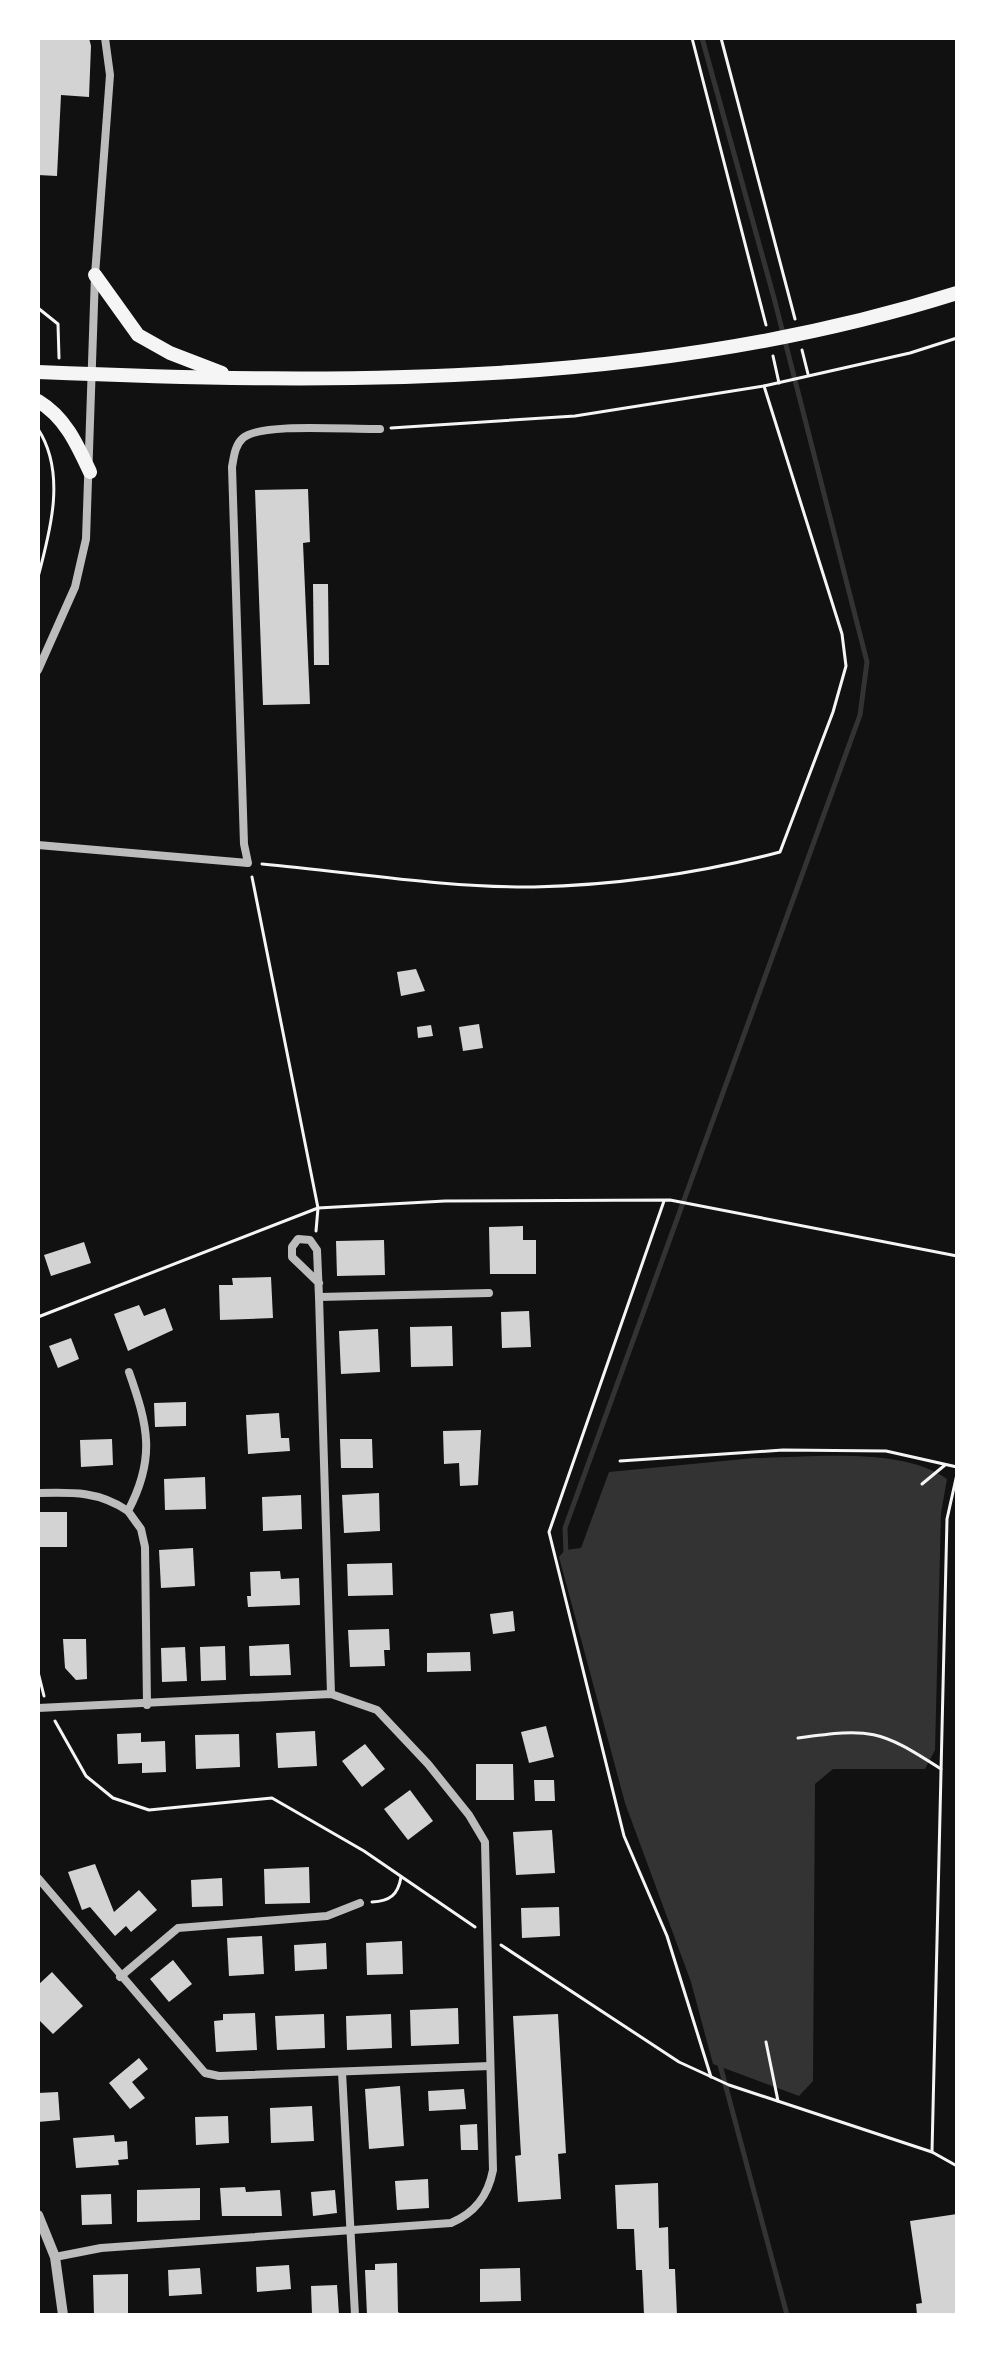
<svg xmlns="http://www.w3.org/2000/svg" width="995" height="2353" font-family="Roboto,sans-serif">
<style>
.water{fill:#333}
.lines{fill:none;stroke-linecap:round;stroke-linejoin:round}
.stream{stroke:#333;stroke-width:5}
.building{fill:#d3d3d3}
.path{stroke:#f5f5f5;stroke-width:3}
.minor{stroke:#bcbcbc;stroke-width:8}
.tertiary{stroke:#bcbcbc;stroke-width:10}
.primary{stroke:#f5f5f5;stroke-width:14}
</style>
<rect width="100%" height="100%" fill="#111"/>
<path class="water" d="M754,1458C811,1458 900,1446 947,1479L941,1513L935,1750L925,1769H833L815,1784L813,2081L799,2096L713,2064L691,1982L625,1803L559,1557L565,1550L581,1548L609,1472Z"/>
<g class="lines">
<g class="stream">
<path d="M566,1554L565,1528L860,715L867,662L774,298L702,38"/>
<path d="M719,2061L787,2315"/>
</g>
</g>
<g class="building">
<path d="M38,38H89L91,46L89,97L61,95L57,176L38,175Z"/>
<path d="M308,489L310,542L303,543L310,704L263,705L255,490Z"/>
<path d="M313,584H328L329,665H314Z"/>
<path d="M416,969L425,991L401,996L397,972Z"/>
<path d="M479,1024L483,1048L463,1051L459,1027Z"/>
<path d="M431,1025L433,1036L418,1038L417,1027Z"/>
<path d="M523,1226V1240H536V1274H490L489,1227Z"/>
<path d="M384,1240L385,1275L337,1276L336,1241Z"/>
<path d="M84,1242L91,1263L51,1276L44,1255Z"/>
<path d="M271,1277L273,1318L220,1320L219,1285H233L232,1278Z"/>
<path d="M139,1305L144,1316L165,1308L173,1330L128,1351L114,1314Z"/>
<path d="M529,1311L531,1347L502,1348L501,1312Z"/>
<path d="M452,1326L453,1366L411,1367L410,1327Z"/>
<path d="M378,1329L380,1372L341,1374L339,1331Z"/>
<path d="M71,1338L79,1359L58,1368L49,1346Z"/>
<path d="M186,1402V1426L155,1427L154,1403Z"/>
<path d="M279,1413L281,1438H289L290,1451L248,1454L246,1415Z"/>
<path d="M481,1430L478,1485L460,1486L459,1463L444,1464L443,1431Z"/>
<path d="M112,1439L113,1465L81,1467L80,1440Z"/>
<path d="M340,1439H372L373,1468H341Z"/>
<path d="M205,1477L206,1509L165,1510L164,1479Z"/>
<path d="M379,1493L380,1531L344,1533L342,1495Z"/>
<path d="M301,1495L302,1529L263,1531L262,1497Z"/>
<rect x="38" y="1512" width="29" height="35"/>
<path d="M193,1548L195,1586L161,1588L159,1550Z"/>
<path d="M392,1563L393,1595L348,1596L347,1564Z"/>
<path d="M280,1571L281,1579L299,1578L300,1605L248,1607L247,1596H251L250,1572Z"/>
<path d="M513,1611L515,1631L493,1634L490,1614Z"/>
<path d="M389,1629L390,1650H384L385,1666L350,1667L348,1630Z"/>
<path d="M63,1639H86L87,1679L76,1680L65,1668Z"/>
<path d="M289,1644L291,1675L250,1676L249,1646Z"/>
<path d="M225,1646L226,1680L201,1681L200,1647Z"/>
<path d="M185,1647L187,1681L162,1682L161,1648Z"/>
<path d="M470,1652L471,1671L427,1672V1653Z"/>
<path d="M546,1726L554,1757L529,1763L521,1732Z"/>
<path d="M315,1731L317,1766L278,1768L276,1733Z"/>
<path d="M141,1733V1742L165,1741L166,1772L142,1773V1763L118,1764L117,1734Z"/>
<path d="M239,1734L240,1767L196,1769L195,1735Z"/>
<path d="M365,1744L385,1769L362,1787L342,1761Z"/>
<path d="M476,1764H513L514,1800H476Z"/>
<path d="M534,1780H554L555,1801H535Z"/>
<path d="M410,1790L433,1821L408,1840L384,1809Z"/>
<path d="M552,1830L555,1873L516,1875L513,1832Z"/>
<path d="M95,1864L114,1912L139,1890L157,1910L131,1932L126,1926L115,1936L90,1907L82,1910L68,1872Z"/>
<path d="M309,1867L310,1903L265,1904L264,1869Z"/>
<path d="M222,1878L223,1906L192,1907L191,1880Z"/>
<path d="M559,1907L560,1936L522,1938L521,1908Z"/>
<path d="M262,1936L264,1974L229,1976L227,1938Z"/>
<path d="M402,1941L403,1974L367,1975L366,1943Z"/>
<path d="M326,1943L327,1969L295,1971L294,1945Z"/>
<path d="M173,1960L192,1984L169,2002L150,1979Z"/>
<path d="M52,1972L83,2006L53,2034L38,2019V1985Z"/>
<path d="M458,2008L459,2044L411,2046L410,2010Z"/>
<path d="M255,2013L257,2050L216,2052L214,2021L223,2020V2014Z"/>
<path d="M324,2014L325,2048L277,2050L275,2016Z"/>
<path d="M391,2014L392,2048L347,2050L346,2016Z"/>
<path d="M558,2014L566,2153L558,2154L561,2199L518,2202L515,2156L521,2155L513,2016Z"/>
<path d="M139,2058L148,2069L132,2082L145,2098L130,2109L109,2083Z"/>
<path d="M400,2086L404,2146L369,2149L365,2089Z"/>
<path d="M464,2089L466,2109L429,2111L428,2091Z"/>
<path d="M58,2092L60,2120L38,2122V2093Z"/>
<path d="M312,2106L314,2141L271,2143L270,2108Z"/>
<path d="M228,2116L229,2143L196,2145L195,2117Z"/>
<path d="M477,2124L478,2150H461L460,2125Z"/>
<path d="M114,2135L115,2142L127,2141L128,2159L118,2160L119,2165L76,2168L73,2138Z"/>
<path d="M428,2179L429,2208L397,2210L395,2181Z"/>
<path d="M658,2183L659,2228L668,2227L669,2269H675L677,2315H644L642,2270H636L634,2229H617L615,2185Z"/>
<path d="M245,2187L246,2192L280,2190L282,2216H222L220,2188Z"/>
<path d="M200,2188V2220L137,2222V2190Z"/>
<path d="M335,2190L337,2213L313,2216L311,2192Z"/>
<path d="M111,2194L112,2224L82,2225L81,2195Z"/>
<path d="M957,2214V2315H917L916,2304L922,2303L910,2221Z"/>
<path d="M397,2263L398,2312L402,2315H367L365,2270H375V2264Z"/>
<path d="M289,2265L291,2289L257,2292L256,2267Z"/>
<path d="M200,2268L202,2294L169,2296L168,2270Z"/>
<path d="M520,2268L521,2301L480,2302V2269Z"/>
<path d="M128,2274V2315H94L93,2275Z"/>
<path d="M337,2285L339,2315H312L311,2286Z"/>
</g>
<g class="lines">
<g class="path">
<path d="M692,38L766,325"/>
<path d="M721,38L795,319"/>
<path d="M38,308L58,324L59,358"/>
<path d="M802,350L808,374"/>
<path d="M773,356L779,383"/>
<path d="M391,428L575,416L764,386L910,353L957,338"/>
<path d="M38,429C66,472 51,529 38,577"/>
<path d="M262,864C351,872 444,888 534,887C616,885 701,873 780,852L833,712L846,666L842,634L764,386"/>
<path d="M252,877L318,1208L316,1231"/>
<path d="M664,1201L549,1532L624,1836L667,1936L711,2077"/>
<path d="M38,1317L318,1208L445,1201L670,1200L957,1256"/>
<path d="M620,1461L783,1450L886,1451L957,1467"/>
<path d="M922,1484L945,1465"/>
<path d="M38,1672L44,1696"/>
<path d="M55,1721L86,1776L113,1798L149,1810L272,1798L364,1851L475,1927"/>
<path d="M798,1738C871,1728 879,1729 941,1769"/>
<path d="M372,1902C390,1901 398,1895 401,1877"/>
<path d="M501,1945L679,2062L729,2085L932,2152L957,2166"/>
<path d="M766,2042L778,2101"/>
<path d="M932,2152L947,1519L957,1474"/>
</g>
<g class="minor">
<path d="M38,670L75,587L86,539L95,275L110,75L105,38"/>
<path d="M38,845L248,863L244,844L232,467C234,456 235,445 243,438C261,422 352,430 380,429"/>
<path d="M319,1283L292,1257V1247L298,1239L310,1240L317,1250L319,1297L331,1694"/>
<path d="M319,1297L489,1293"/>
<path d="M129,1372C148,1426 156,1458 128,1511L141,1529L145,1547L147,1705"/>
<path d="M38,1493C72,1492 99,1491 128,1511"/>
<path d="M38,1708L331,1694L377,1710L428,1764L469,1815L485,1842L493,2170C488,2196 475,2213 451,2223L101,2248L55,2257"/>
<path d="M38,1878L205,2073L219,2076L490,2066"/>
<path d="M120,1977L178,1928L327,1916L360,1903"/>
<path d="M342,2072L355,2315"/>
</g>
<path class="tertiary" d="M38,2215L55,2257L63,2315"/>
<g class="primary">
<path d="M95,275L138,335L170,353L222,373"/>
<path d="M38,372C346,385 660,387 957,293"/>
<path d="M38,401C65,417 77,444 90,472"/>
</g>
</g>
<rect width="995" height="2353" fill="none" stroke="#ffffff" stroke-width="80"/>
</svg>
